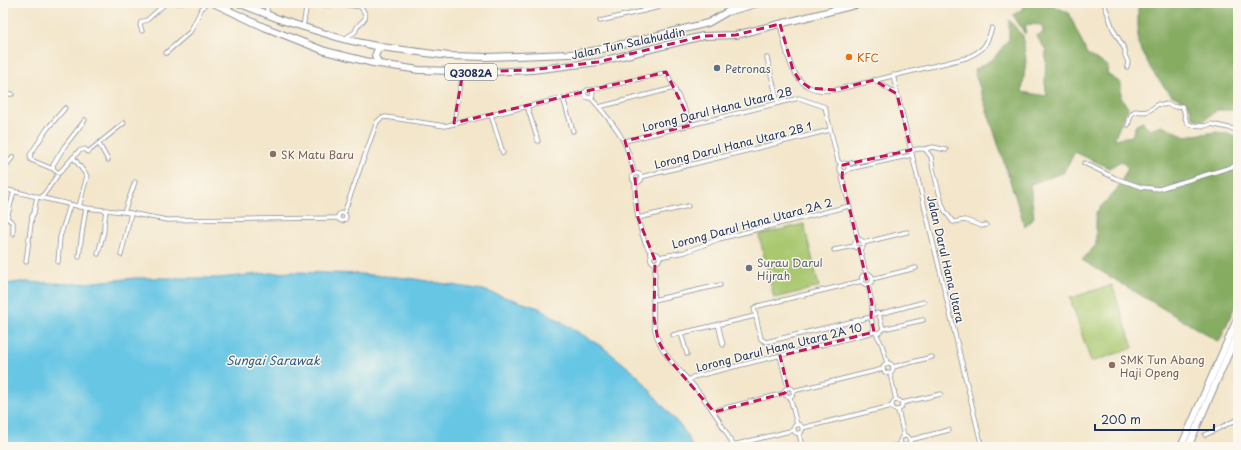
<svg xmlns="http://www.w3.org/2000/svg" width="1241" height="450" font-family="'Playpen Sans',sans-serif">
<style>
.green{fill:#a9c86f;stroke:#627c66}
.forest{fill:#86ac62;stroke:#506e60}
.water{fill:#67c6e5;stroke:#417aa2}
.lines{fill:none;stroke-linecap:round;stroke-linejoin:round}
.minor-casing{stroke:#878a94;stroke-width:5}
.trunk-casing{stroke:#878a94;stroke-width:8}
.minor{stroke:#fff;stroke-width:3.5}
.trunk{stroke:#fff;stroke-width:6}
.marked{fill:none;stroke:#c2185b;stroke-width:3;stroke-dasharray:8 5;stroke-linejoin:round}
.food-dot{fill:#e8710a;stroke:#fbf7ec;stroke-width:1.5}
.service-dot{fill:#5c6f8a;stroke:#fbf7ec;stroke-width:1.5}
.education-dot{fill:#8d6e63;stroke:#fbf7ec;stroke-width:1.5}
.worship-dot{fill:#6b7280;stroke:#fbf7ec;stroke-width:1.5}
.labels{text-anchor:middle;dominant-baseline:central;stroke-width:3;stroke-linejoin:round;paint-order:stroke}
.shield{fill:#fbf7ec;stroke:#5e6b89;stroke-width:1}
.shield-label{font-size:10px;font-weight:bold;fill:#1b2f5e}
.street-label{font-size:11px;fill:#1b2f5e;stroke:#fbf7ec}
.food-label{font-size:11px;fill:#c56008;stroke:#fbf7ec;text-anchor:start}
.service-label{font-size:11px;fill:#4e5e75;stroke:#fbf7ec;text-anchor:start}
.education-label{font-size:11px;fill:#785e54;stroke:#fbf7ec;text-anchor:start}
.worship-label{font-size:11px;fill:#5b616d;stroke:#fbf7ec;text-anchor:start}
.water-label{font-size:12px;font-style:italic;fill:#325c86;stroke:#fbf7ec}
</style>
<rect width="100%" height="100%" fill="#fbf7ec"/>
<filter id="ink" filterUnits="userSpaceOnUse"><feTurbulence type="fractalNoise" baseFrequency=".025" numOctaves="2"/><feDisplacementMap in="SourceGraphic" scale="8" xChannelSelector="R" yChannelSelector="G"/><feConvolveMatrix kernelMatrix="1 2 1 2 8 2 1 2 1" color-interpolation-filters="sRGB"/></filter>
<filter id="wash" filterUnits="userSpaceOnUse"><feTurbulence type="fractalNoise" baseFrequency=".012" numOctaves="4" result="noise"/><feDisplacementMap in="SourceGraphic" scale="16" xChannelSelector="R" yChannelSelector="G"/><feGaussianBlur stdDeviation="0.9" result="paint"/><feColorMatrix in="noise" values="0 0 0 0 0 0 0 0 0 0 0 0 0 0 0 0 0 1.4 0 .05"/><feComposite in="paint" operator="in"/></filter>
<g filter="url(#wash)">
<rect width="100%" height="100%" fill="#f3e6cb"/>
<g class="green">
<path d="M804,224L819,287L774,298L759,235Z"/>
<path d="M1112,285L1133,348L1091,362L1070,298Z"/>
</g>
<g class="forest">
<path d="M1025,3H1053L1054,6L1069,13L1087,54L1108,66L1107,74L1121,83V97L1128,108L1114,139L1132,136L1136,125L1143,122L1149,129L1162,125L1185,136L1217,132L1238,136V299L1219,342L1082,260L1096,245V212L1117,189L1128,168L1121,161L1109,168L1075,152L1063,173L1030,184L1034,217L1025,227L974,70L993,59L1009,39V20L1023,36L1026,61L1022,92L1047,96L1045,83L1046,50L1036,36L1043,33L1042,25L1026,24L1025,34L1013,15L1024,8Z"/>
<path d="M1138,3H1238V110H1217L1204,121L1193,118L1189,104L1171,95L1154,74L1138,44Z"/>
</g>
<path class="water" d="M295,272L360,274L408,278L483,290L539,308L604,348L636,374L687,434L692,447H3V284L21,282L74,284L136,278H218L271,273Z"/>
</g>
<g filter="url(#ink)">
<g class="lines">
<g class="minor-casing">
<g id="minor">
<path d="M177,3H182"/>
<path d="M642,3L644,11"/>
<path d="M1104,3L1113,29L1125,50V55L1128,62L1127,67"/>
<path d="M307,4L329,5L333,3L361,7C370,20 364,18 358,26C356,28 356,30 355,32C352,34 347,37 344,39"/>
<path d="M267,14V3"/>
<path d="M600,21L677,3"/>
<path d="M780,24C786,47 789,86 819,90C824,91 830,90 835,90L966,58C984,50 986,47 992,28"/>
<path d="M303,27L307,3"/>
<path d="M142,31L140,25L141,22L147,20L166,3"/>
<path d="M166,53L190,32L202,8L206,3"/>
<path d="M767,58L778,103"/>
<path d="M893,75L982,447"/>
<path d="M874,80L897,94"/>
<path d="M592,90L593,93L592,97L589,98L586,97L584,93L587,90H592L664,73L668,75L692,125"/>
<path d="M3,94H12"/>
<path d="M563,98L573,131"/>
<path d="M591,98C613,123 628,139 634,174"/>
<path d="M527,106L538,141"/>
<path d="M599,107L674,88"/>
<path d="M491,115L503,153"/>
<path d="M85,120L64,147L53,165L54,170L59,173L79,151L85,149L88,152L124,123"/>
<path d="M454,123L463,72"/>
<path d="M1128,125L1131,115L1135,111C1146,113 1149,112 1158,104L1164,105L1166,104L1175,107L1182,106C1186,112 1183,121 1190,125L1205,126L1211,124L1238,130"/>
<path d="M625,141L799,98L825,107L838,161L841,164"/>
<path d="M99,144L108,160"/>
<path d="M925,149L931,157L933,169L942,204L945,211L953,222L965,220L982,226L986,225"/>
<path d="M73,157L87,176L79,207"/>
<path d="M1084,163L1115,178L1141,187L1159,189L1238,165"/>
<path d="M847,164L918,149H925L933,147L946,150"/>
<path d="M3,169L13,157"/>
<path d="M53,169L31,160L30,155L47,129L65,108"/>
<path d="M849,169L847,164L844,163L841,164L839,167L841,172H845L849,169L912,155"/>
<path d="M843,172L842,177L858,240"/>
<circle cx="637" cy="178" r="4.5"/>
<path d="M641,177L830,130"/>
<path d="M635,182C635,206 638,234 652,255"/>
<path d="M3,189L86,208L124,212L167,220L338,218"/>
<path d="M42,197L57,176"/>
<path d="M124,212L135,182"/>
<circle cx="342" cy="217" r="4"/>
<path d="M344,213L377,122L381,118L386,117L445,126L584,93"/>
<path d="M638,218L688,206"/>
<path d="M13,234V223L7,218L14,191"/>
<circle cx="859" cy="244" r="4.5"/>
<path d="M863,243L907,232"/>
<path d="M860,249L866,274"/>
<path d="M834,250L854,246"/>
<circle cx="655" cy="258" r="4.5"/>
<path d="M98,254L104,231V225L106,210"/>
<path d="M121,255L131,213"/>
<path d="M79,257C81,240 83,225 86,208"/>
<path d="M659,257L685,252L719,239L849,206"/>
<path d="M26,262L32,216L34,213L37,196"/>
<path d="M58,262L60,237L70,205"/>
<path d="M655,263C656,285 650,308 655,330C662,359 685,373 701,395C714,411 725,429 734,447"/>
<circle cx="867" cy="279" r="5.5"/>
<path d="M872,279L916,268"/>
<path d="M862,281L758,306L754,308L761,339L766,342L871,317"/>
<path d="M868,285L872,303V315"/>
<path d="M653,300L720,285"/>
<path d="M879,314L924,302"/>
<path d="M718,324L723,345"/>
<path d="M883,329L923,320"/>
<path d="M681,333L687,354"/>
<path d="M876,333L882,345L887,363"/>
<path d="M673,335L755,316"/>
<path d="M780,356L788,388"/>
<circle cx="888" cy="368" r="5"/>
<path d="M893,367L932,357"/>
<path d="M890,373L896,400"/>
<path d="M689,380L693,377L874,332L879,333L883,329L879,314L877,313L872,315L871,317L874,332"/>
<circle cx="789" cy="392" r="4.5"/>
<path d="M793,391L883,369"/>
<path d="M790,397L797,425"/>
<circle cx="897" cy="405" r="5"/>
<path d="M902,403L941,394"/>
<path d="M898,410L904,436"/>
<path d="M714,412L717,410L785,393"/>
<circle cx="798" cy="429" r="4.5"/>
<path d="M802,428L892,406"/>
<path d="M799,433L802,447"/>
<path d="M1205,435L1238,419"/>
<circle cx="905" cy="441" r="5"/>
<path d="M910,440L949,430"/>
<path d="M733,445L794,430"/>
<path d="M889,447L901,444"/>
</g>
</g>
<g class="trunk-casing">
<g id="trunk">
<path d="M213,3L264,27L325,51L373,63L419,70L489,72L532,70L598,62L703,36L736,35L863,3"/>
<path d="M238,3L284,21L343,39L381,47L449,56L487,57L570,54L598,50L708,23L727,12L759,3"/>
<path d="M379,64L375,56L378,49L381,47"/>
<path d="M1181,447L1238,317"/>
<path d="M1188,447L1238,332"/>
</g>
</g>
<use href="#minor" class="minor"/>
<use href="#trunk" class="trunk"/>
</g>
</g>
<path class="marked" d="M780,24L793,70L800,81L810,88L835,90L874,80L897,94L911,150L843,165L842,177L872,303L871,317L874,332L780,356L788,388L785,393L714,412L667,357L658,340L654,318L655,260L638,218L635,178L625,141L692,125L666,72L454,123L463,72L532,70L598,62L703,36L736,35Z"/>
<circle class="food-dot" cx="849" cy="57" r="4"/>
<circle class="service-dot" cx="717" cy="68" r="4"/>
<g class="education-dot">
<circle cx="273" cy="154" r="4"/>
<circle cx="1112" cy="365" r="4"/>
</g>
<circle class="worship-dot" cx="749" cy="268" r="4"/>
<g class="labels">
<rect class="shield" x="445" y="64" width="52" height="16" rx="3"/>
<g class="shield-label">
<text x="471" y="72">Q3082A</text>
</g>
<g class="street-label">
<text transform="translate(628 43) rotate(-12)">Jalan Tun Salahuddin</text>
<text transform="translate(717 109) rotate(-14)">Lorong Darul Hana Utara 2B</text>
<text transform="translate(733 145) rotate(-14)">Lorong Darul Hana Utara 2B 1</text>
<text transform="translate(752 223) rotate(-15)">Lorong Darul Hana Utara 2A 2</text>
<text transform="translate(946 259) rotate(77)">Jalan Darul Hana Utara</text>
<text transform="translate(779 347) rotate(-14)">Lorong Darul Hana Utara 2A 10</text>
</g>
<g class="food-label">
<text x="857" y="57">KFC</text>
</g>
<g class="service-label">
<text x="725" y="68">Petronas</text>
</g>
<g class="education-label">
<text x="281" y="154">SK Matu Baru</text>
<text x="1120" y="359">SMK Tun Abang<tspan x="1120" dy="13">Haji Openg</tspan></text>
</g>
<g class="worship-label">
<text x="757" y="262">Surau Darul<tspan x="757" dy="13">Hijrah</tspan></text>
</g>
<g class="water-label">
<text x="273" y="360">Sungai Sarawak</text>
</g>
</g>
<rect width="1241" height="450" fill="none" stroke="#fbf7ec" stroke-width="16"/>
<path d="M1095 424v6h119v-6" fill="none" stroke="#1b2f5e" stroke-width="2"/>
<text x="1101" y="424" font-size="12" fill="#1b2f5e" stroke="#fbf7ec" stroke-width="3" paint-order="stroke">200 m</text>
</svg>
